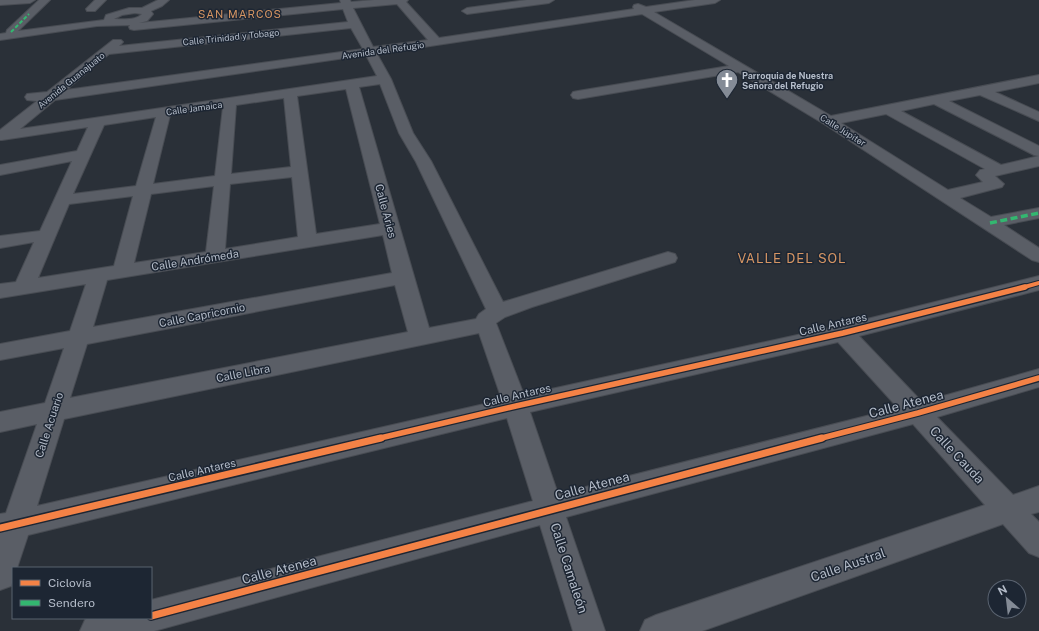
<svg xmlns="http://www.w3.org/2000/svg" width="1039" height="631" font-family="'Public Sans',sans-serif">
<style>
.lines{fill:none;stroke-linecap:round;stroke-linejoin:round}
.minor-casing{stroke:#484c53;stroke-width:2}
.minor{fill:#5a5e66;fill-rule:evenodd}
.quiet-far1{stroke:#33b770;stroke-width:2;stroke-dasharray:4 2;stroke-linecap:butt}
.quiet{stroke:#33b770;stroke-width:3.5;stroke-dasharray:7 3.5;stroke-linecap:butt}
.cycleway-far2-casing{stroke:#1d2633;stroke-width:6}
.cycleway-far1-casing{stroke:#1d2633;stroke-width:8}
.cycleway-casing{stroke:#1d2633;stroke-width:10}
.cycleway-far2{stroke:#f48246;stroke-width:4}
.cycleway-far1{stroke:#f48246;stroke-width:5.5}
.cycleway{stroke:#f48246;stroke-width:7}
.labels{text-anchor:middle;dominant-baseline:central;stroke-width:3;stroke-linejoin:round;paint-order:stroke}
.far-street-label{font-size:9px;fill:#b4bcc9;stroke:#1d2633}
.far-poi-label{font-size:9px;font-weight:bold;fill:#b4bcc9;stroke:#1d2633;text-anchor:start}
.far-quarter-label{font-size:11px;letter-spacing:1px;fill:#d59563;stroke:#1d2633}
.street-label{font-size:11px;fill:#b4bcc9;stroke:#1d2633}
.quarter-label{font-size:13px;letter-spacing:1px;fill:#d59563;stroke:#1d2633}
.near-street-label{font-size:13px;fill:#b4bcc9;stroke:#1d2633}
</style>
<rect width="100%" height="100%" fill="#2a3038"/>
<g class="lines">
<g class="minor-casing">
<g id="minor">
<path d="M0,0H35L30,3L0,5Z"/>
<path d="M39,0H50L18,31L104,20L106,15L129,8H142L158,0H169L162,6L151,11L153,14L147,21L139,23L341,3L340,0H350L351,2L374,0H408L406,2L439,38L634,9L633,7L634,5L638,4L646,7L695,0H720L715,3L654,12L831,116L1039,75V83L995,92L1039,112V121L980,95L949,101L1039,146V166L995,176L1004,184L1002,187L960,198L991,217L1039,208V218L1004,225L1039,248V262L1032,260L824,124L738,72L578,99L573,98L571,95L573,92L578,91L729,66L642,14L377,54L391,79L413,133L431,161L503,302L668,252L675,254L677,258L675,262L532,307L505,317L496,323L524,395L843,325L1039,276V290L859,336L922,402L1039,369V387L937,417L1013,495L1039,486V512L1031,514L1039,522V557L1029,553L1003,524L702,631H640L645,620L656,615L985,505L913,424L566,517L605,631H573L540,525L154,631H80L85,620L88,618H151V600L533,501L507,418L28,535L17,568H13V580L11,586L0,590V514L6,513L37,424L0,432V412L45,403L64,348L0,360V344L70,331L86,284L0,298V284L16,282L34,242L0,248V236L40,231L72,161L0,175V165L77,151L88,127L2,140H0V130L37,101L27,100L25,97L27,94L47,92L113,40H121L123,42L119,46L348,22L343,9L134,30L130,29L129,27L130,25L97,26L0,40V34L6,33L7,30ZM397,4L428,40L373,47L353,8ZM135,13L142,14C135,21 123,19 114,19L122,15ZM351,28L363,49L66,90L109,54ZM366,55L377,76L20,129L55,100ZM380,84L399,133L416,162L486,309L479,314L476,319L429,328L359,87ZM346,89L380,224L316,234L297,96ZM284,98L291,167L231,174L236,105ZM934,104L1034,155L1039,156L1001,165L901,111ZM223,107L215,176L153,184L170,115ZM886,114L985,169L980,170L976,175L983,182L948,190L841,123ZM156,117L136,186L73,194L104,125ZM292,177L298,237L225,249L230,184ZM214,186L206,252L134,263L151,194ZM133,196L114,266L38,278L69,204ZM383,235L392,273L93,327L107,280ZM395,285L408,332L70,398L87,344ZM479,333L502,400L37,506L64,419ZM838,342L898,408L558,494L530,412Z"/>
<path d="M95,0H106L95,11H87L86,9Z"/>
<path d="M527,0H554L549,3L467,14L462,11L467,8Z"/>
</g>
</g>
<use href="#minor" class="minor"/>
<path class="quiet-far1" d="M11,32L29,14"/>
<path class="quiet" d="M990,223L1039,213"/>
<g class="cycleway-far2-casing">
<path id="cycleway-far2" d="M1021,288L1039,283"/>
</g>
<g class="cycleway-far1-casing">
<g id="cycleway-far1">
<path d="M376,439L516,406L843,333L1025,287"/>
<path d="M818,439L918,413L1039,378"/>
</g>
</g>
<g class="cycleway-casing">
<g id="cycleway">
<path d="M0,528L381,438"/>
<path d="M151,616L822,438"/>
</g>
</g>
<use href="#cycleway-far2" class="cycleway-far2"/>
<use href="#cycleway-far1" class="cycleway-far1"/>
<use href="#cycleway" class="cycleway"/>
</g>
<defs>
<g id="church-pin" transform="scale(1.15)"><path d="M0 17L-7.5 6A9.5 9.5 0 1 1 7.5 6Z" fill="#848b96" stroke="#1d2633"/><path d="M-1.2-6h2.4v3.5h3.3v2.4h-3.3V6h-2.4V-.1h-3.3v-2.4h3.3Z" fill="#fff"/></g>
</defs>
<g fill-rule="evenodd">
<use href="#church-pin" x="727" y="80"/>
</g>
<g class="labels">
<g class="far-street-label">
<text transform="translate(231 37) rotate(-6)">Calle Trinidad y Tobago</text>
<text transform="translate(383 50) rotate(-8)">Avenida del Refugio</text>
<text transform="translate(71 80) rotate(-39)">Avenida Guanajuato</text>
<text transform="translate(194 108) rotate(-8)">Calle Jamaica</text>
<text transform="translate(843 130) rotate(32)">Calle Júpiter</text>
</g>
<g class="far-poi-label">
<text x="742" y="75">Parroquia de Nuestra<tspan x="742" dy="10">Señora del Refugio</tspan></text>
</g>
<g class="far-quarter-label">
<text x="240" y="14">SAN MARCOS</text>
</g>
<g class="street-label">
<text transform="translate(386 211) rotate(75)">Calle Aries</text>
<text transform="translate(195 260) rotate(-9)">Calle Andrómeda</text>
<text transform="translate(202 315) rotate(-11)">Calle Capricornio</text>
<text transform="translate(833 324) rotate(-13)">Calle Antares</text>
<text transform="translate(243 373) rotate(-11)">Calle Libra</text>
<text transform="translate(517 395) rotate(-13)">Calle Antares</text>
<text transform="translate(49 425) rotate(-72)">Calle Acuario</text>
<text transform="translate(202 470) rotate(-13)">Calle Antares</text>
</g>
<g class="quarter-label">
<text x="792" y="258">VALLE DEL SOL</text>
</g>
<g class="near-street-label">
<text transform="translate(906 404) rotate(-15)">Calle Atenea</text>
<text transform="translate(957 455) rotate(47)">Calle Cauda</text>
<text transform="translate(592 486) rotate(-15)">Calle Atenea</text>
<text transform="translate(848 565) rotate(-19)">Calle Austral</text>
<text transform="translate(569 568) rotate(72)">Calle Camaleón</text>
<text transform="translate(279 570) rotate(-15)">Calle Atenea</text>
</g>
</g>
<rect x="12" y="567" width="140" height="52" fill="#1d2633" stroke="#59626f"/>
<rect x="20" y="580" width="20" height="6" fill="#f48246" stroke="#59626f"/>
<text x="48" y="587" font-size="12" fill="#b4bcc9">Ciclovía</text>
<rect x="20" y="600" width="20" height="6" fill="#33b770" stroke="#59626f"/>
<text x="48" y="607" font-size="12" fill="#b4bcc9">Sendero</text>
<g transform="translate(1007 599) rotate(332)"><circle r="19" fill="#1d2633" stroke="#59626f"/>
<path d="M0-3L7 15L0 10L-7 15Z" fill="#848b96"/>
<text y="-6" font-size="11" font-weight="bold" text-anchor="middle" fill="#b4bcc9">N</text>
</g>
</svg>
